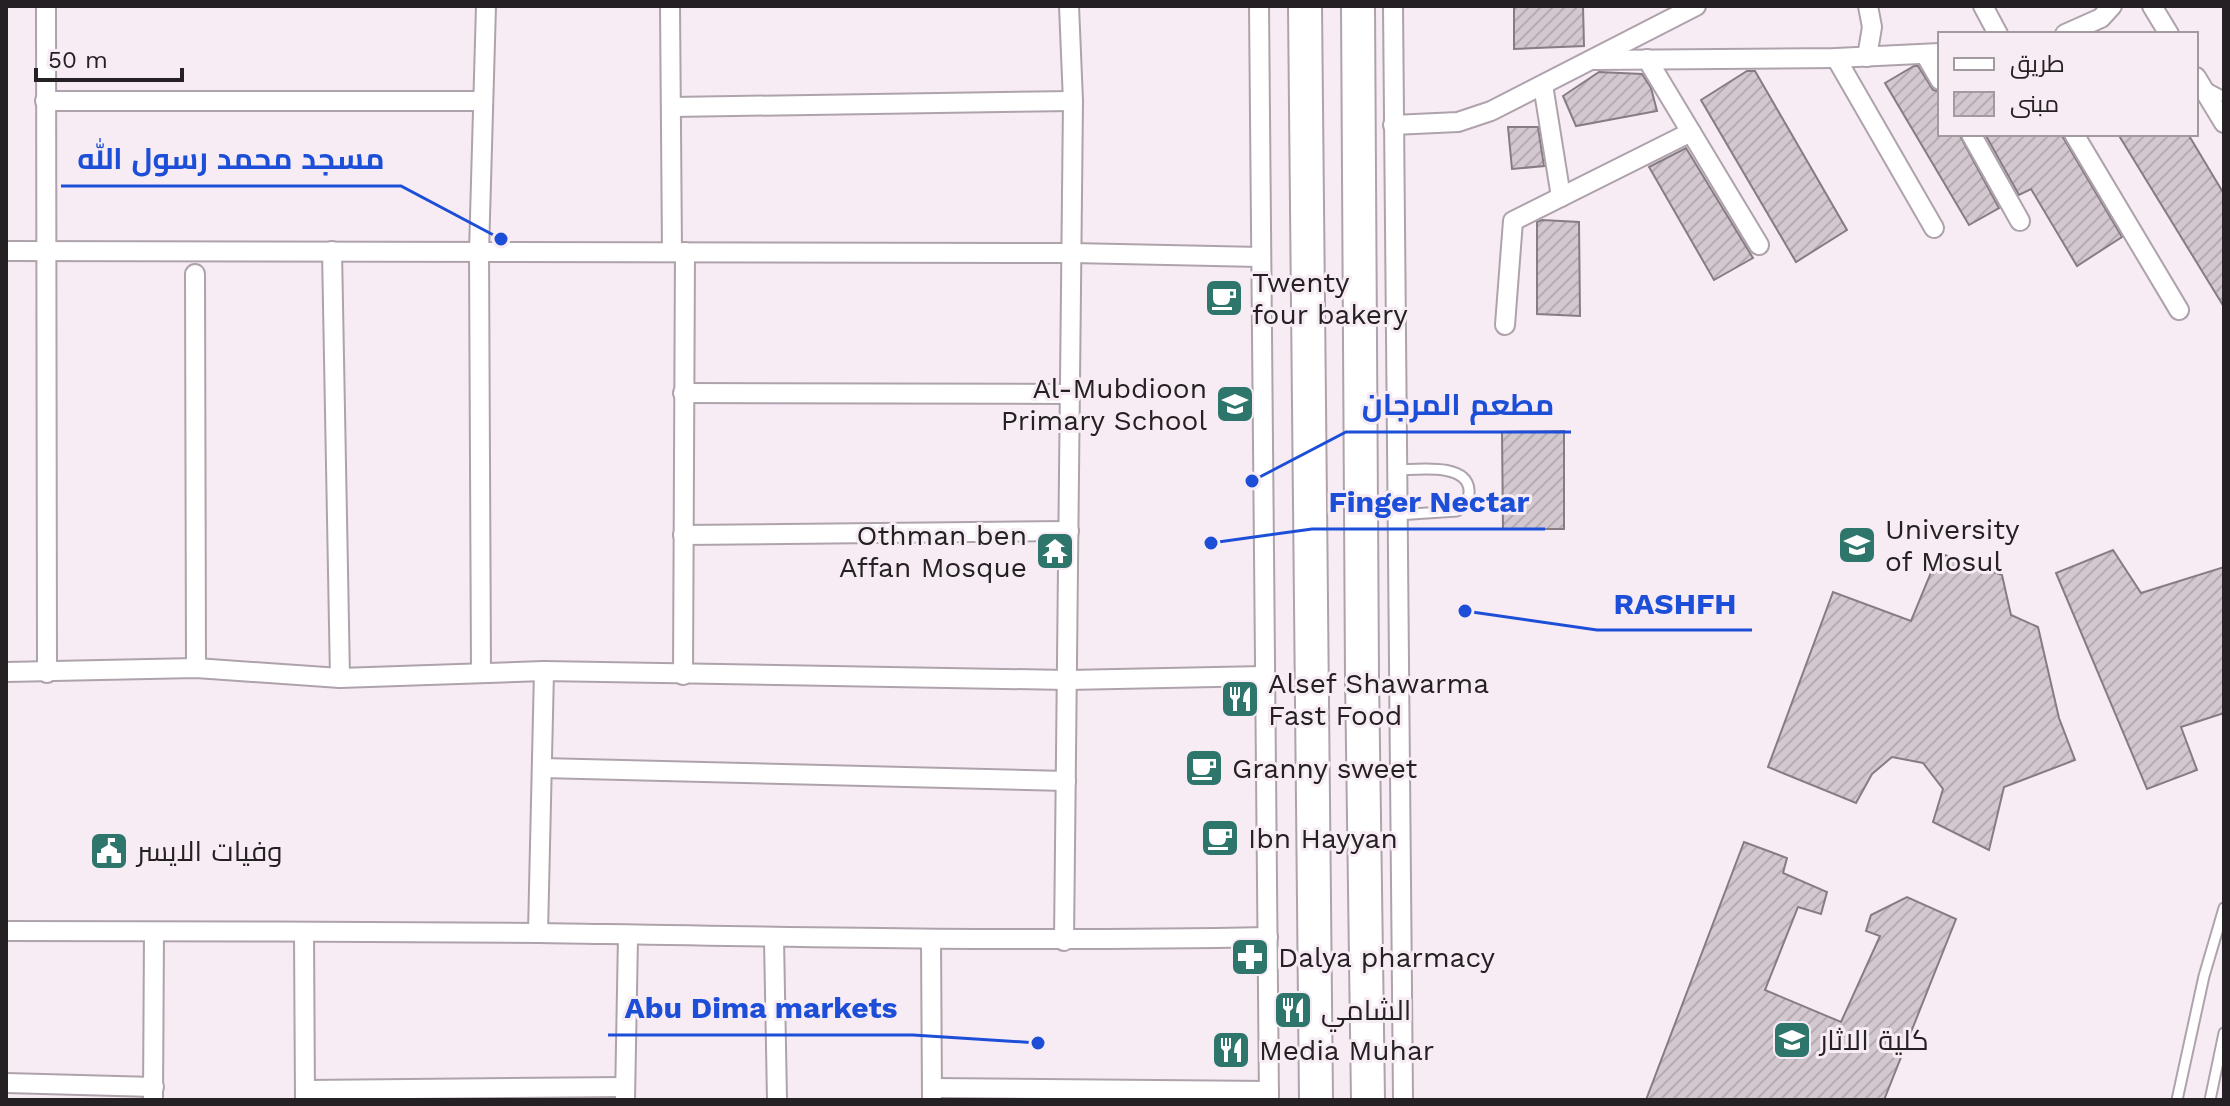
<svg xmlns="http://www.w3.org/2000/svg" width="2230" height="1106" font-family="'Work Sans',Cairo,sans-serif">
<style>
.building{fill:url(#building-hatch);stroke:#867c84;stroke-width:2}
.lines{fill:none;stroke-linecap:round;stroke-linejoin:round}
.service-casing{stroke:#aea3ac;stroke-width:13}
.minor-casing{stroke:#aea3ac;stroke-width:22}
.trunk-casing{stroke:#aea3ac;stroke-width:36}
.service{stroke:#fff;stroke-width:9}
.minor{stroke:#fff;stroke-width:18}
.trunk{stroke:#fff;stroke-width:32}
.labels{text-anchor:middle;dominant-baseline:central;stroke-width:6;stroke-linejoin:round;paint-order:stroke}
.poi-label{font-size:28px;fill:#242023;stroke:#f7ecf4;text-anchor:start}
.leader{fill:none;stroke:#1d4ed8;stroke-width:3}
.callout-dot{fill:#1d4ed8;stroke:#f7ecf4;stroke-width:3}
.callout-label{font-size:30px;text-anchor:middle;font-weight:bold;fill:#1d4ed8;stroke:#f7ecf4;stroke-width:6;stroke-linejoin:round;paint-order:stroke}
</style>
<defs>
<pattern id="building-hatch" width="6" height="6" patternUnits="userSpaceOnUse" patternTransform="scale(2)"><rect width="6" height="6" fill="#d3c7d0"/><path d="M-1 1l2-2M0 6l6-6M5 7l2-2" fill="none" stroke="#b5abb2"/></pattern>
</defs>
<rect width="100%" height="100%" fill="#f7ecf4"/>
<g class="building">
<path d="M1514,6H1583L1584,46L1514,49Z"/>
<path d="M1914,66H1918L1933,90L1940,92V134H1959L1999,208L1969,225L1885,83Z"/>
<path d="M1747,71H1755L1847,230L1796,262L1701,100Z"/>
<path d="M1599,72L1642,74L1651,88L1657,111L1576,126L1563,96Z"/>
<path d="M1508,127H1538L1544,166L1512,169Z"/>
<path d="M1985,134H2061L2122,237L2077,266L2031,189L2019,195Z"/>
<path d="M2118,134H2188L2224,194V307Z"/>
<path d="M1686,148L1753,258L1714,280L1649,167Z"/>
<path d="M1542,220L1579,222L1580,316L1537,314V222Z"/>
<path d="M1564,431V529H1503L1502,432Z"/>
<path d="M2113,550L2141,593L2224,567V713L2181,727L2197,770L2147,789L2056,573Z"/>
<path d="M1939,553L2002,575L2011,615L2038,627L2059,718L2075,760L2004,787L1989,850L1933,822L1943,789L1923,763L1892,757L1872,774L1856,803L1768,767L1833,592L1911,621Z"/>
<path d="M1744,842L1787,858L1783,873L1827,892L1821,914L1798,907L1765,990L1841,1022L1880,936L1866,931L1871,915L1907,897L1956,919L1884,1100H1646Z"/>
</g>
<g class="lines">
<g class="service-casing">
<g id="service">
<path d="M2207,88L2224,97"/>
<path d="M1397,470C1416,470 1467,462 1469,490C1470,499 1464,505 1457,511L1397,515"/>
<path d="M2177,1100L2204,976L2224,908"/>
<path d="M2210,1100L2224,1033"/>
</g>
</g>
<g class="minor-casing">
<g id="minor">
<path d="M46,6L47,673"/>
<path d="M670,6L672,252"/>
<path d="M1259,6L1269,1100"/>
<path d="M1393,6L1403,1100"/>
<path d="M1983,6L1998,34"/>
<path d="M2152,6L2169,34"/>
<path d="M2065,34L2101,18L2112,6"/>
<path d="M1925,54L1940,80"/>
<path d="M1867,57L1872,27L1868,6"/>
<path d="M1836,58L1934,228"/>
<path d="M1647,59L1759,245"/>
<path d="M1595,60L1836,58L1940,53"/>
<path d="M2196,77L2224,123"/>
<path d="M1543,85L1561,197"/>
<path d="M45,101H483"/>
<path d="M672,107L1073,101"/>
<path d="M1393,125L1458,122L1491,111L1696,6"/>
<path d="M1971,134L2020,221"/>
<path d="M2074,134L2179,310"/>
<path d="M6,251L1072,253L1261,257"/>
<path d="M332,251L340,678"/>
<path d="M195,274L196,668"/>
<path d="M1505,325L1513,221L1691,132"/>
<path d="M683,393L1070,394"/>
<path d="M683,535L1069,531"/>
<path d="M6,672L196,668L340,678L544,671L1067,680L1265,676"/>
<path d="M481,672L479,252L486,6"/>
<path d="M683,675L685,252"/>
<path d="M542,768L1066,781"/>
<path d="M6,931C184,932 361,931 539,933C782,937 1025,942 1268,937"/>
<path d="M304,933L305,1100"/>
<path d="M538,933L544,671"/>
<path d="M774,939L777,1100"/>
<path d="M931,940L932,1097"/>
<path d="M1064,941L1073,101L1069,6"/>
<path d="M6,1083L154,1087"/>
<path d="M933,1088L1269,1091"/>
<path d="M306,1090L625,1087"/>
<path d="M153,1100L154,932"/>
<path d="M625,1100L628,936"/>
</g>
</g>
<g class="trunk-casing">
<g id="trunk">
<path d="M1305,6L1316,1100"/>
<path d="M1358,6L1362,676L1368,1100"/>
</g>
</g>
<use href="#service" class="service"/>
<use href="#minor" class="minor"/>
<use href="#trunk" class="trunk"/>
</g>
<defs>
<g id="cafe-square" transform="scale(2)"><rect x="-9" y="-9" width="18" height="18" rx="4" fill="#2e756c" stroke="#f7ecf4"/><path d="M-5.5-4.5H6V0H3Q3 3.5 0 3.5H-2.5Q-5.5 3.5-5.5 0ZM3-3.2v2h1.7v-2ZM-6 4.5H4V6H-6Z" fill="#fff"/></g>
<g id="school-square" transform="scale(2)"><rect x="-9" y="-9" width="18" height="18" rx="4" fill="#2e756c" stroke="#f7ecf4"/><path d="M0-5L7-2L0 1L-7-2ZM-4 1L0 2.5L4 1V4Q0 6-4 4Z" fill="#fff"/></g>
<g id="university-square" transform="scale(2)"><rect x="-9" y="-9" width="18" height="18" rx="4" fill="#2e756c" stroke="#f7ecf4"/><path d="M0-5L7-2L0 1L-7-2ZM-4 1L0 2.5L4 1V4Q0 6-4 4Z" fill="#fff"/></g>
<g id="temple-square" transform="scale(2)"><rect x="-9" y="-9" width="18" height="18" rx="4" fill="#2e756c" stroke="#f7ecf4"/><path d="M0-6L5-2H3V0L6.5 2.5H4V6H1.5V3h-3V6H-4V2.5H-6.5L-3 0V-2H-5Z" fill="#fff"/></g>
<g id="restaurant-square" transform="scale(2)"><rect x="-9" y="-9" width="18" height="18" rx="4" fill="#2e756c" stroke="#f7ecf4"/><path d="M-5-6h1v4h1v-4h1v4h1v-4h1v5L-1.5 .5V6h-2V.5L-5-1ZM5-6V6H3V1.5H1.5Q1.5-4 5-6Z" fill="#fff"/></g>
<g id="civic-square" transform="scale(2)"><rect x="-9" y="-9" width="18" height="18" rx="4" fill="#2e756c" stroke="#f7ecf4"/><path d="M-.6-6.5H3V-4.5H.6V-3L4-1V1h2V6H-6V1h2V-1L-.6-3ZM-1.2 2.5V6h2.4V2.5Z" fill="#fff"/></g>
<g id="pharmacy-square" transform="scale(2)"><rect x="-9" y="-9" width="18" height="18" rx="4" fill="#2e756c" stroke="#f7ecf4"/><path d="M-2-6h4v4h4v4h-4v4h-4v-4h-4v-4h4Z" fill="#fff"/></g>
</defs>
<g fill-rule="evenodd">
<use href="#cafe-square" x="1224" y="298"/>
<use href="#school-square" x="1235" y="404"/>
<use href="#university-square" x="1857" y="545"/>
<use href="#temple-square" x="1055" y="551"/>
<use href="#restaurant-square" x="1240" y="699"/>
<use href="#cafe-square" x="1204" y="768"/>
<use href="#cafe-square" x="1220" y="838"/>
<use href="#civic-square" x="109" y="851"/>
<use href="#pharmacy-square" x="1250" y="957"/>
<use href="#restaurant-square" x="1293" y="1010"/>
<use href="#university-square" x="1792" y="1040"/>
<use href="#restaurant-square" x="1231" y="1050"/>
</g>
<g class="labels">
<g class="poi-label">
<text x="1252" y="282">Twenty<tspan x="1252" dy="32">four bakery</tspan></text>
<text x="1207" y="388" text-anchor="end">Al-Mubdioon<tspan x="1207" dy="32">Primary School</tspan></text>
<text x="1885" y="529">University<tspan x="1885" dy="32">of Mosul</tspan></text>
<text x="1027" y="535" text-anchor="end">Othman ben<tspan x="1027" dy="32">Affan Mosque</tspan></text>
<text x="1268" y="683">Alsef Shawarma<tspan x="1268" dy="32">Fast Food</tspan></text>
<text x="1232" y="768">Granny sweet</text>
<text x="1248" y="838">Ibn Hayyan</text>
<text x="137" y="851">وفيات الايسر</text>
<text x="1278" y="957">Dalya pharmacy</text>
<text x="1321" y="1010">الشامي</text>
<text x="1820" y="1040">كلية الاثار</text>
<text x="1259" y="1050">Media Muhar</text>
</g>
</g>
<path class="leader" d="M501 239L401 186H61M1252 481L1346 432H1571M1211 543L1312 529H1545M1465 611L1597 630H1752M1038 1043L913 1035H608"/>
<g class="callout-dot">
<circle cx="501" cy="239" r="8"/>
<circle cx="1252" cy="481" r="8"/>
<circle cx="1211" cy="543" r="8"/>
<circle cx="1465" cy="611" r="8"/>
<circle cx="1038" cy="1043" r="8"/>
</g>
<g class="callout-label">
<text x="231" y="169">مسجد محمد رسول الله</text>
<text x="1458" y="415">مطعم المرجان</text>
<text x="1429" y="512">Finger Nectar</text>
<text x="1675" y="614">RASHFH</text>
<text x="761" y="1018">Abu Dima markets</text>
</g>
<rect width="2230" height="1106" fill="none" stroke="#242023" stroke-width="16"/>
<rect x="1938" y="32" width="260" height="104" fill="#f7ecf4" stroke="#a39aa0" stroke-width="2"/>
<rect x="1954" y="58" width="40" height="12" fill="#ffffff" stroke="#a39aa0" stroke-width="2"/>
<text x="2010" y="72" font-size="24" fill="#242023">طريق</text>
<rect x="1954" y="92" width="40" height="24" fill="url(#building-hatch)" stroke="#a39aa0" stroke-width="2"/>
<text x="2010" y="112" font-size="24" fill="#242023">مبنى</text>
<path d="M36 68v12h146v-12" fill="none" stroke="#242023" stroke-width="4"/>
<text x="48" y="68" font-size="24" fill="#242023" stroke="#f7ecf4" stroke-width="6" paint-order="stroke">50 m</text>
</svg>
